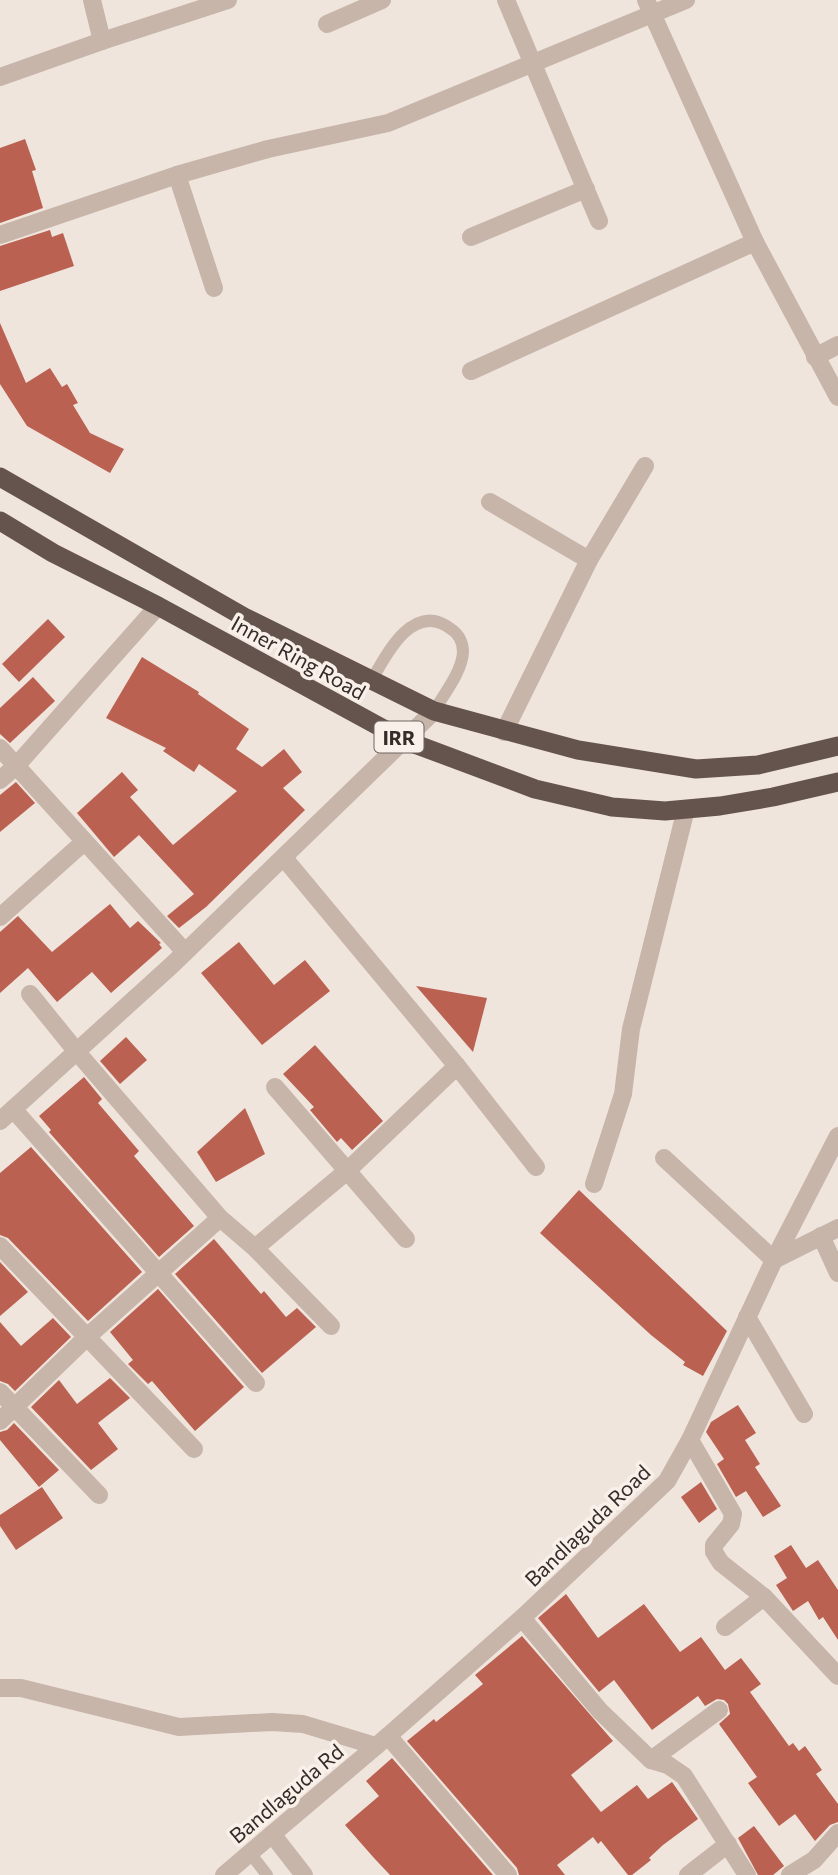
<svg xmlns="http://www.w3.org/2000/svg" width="838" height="1875" font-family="Commissioner,sans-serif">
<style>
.building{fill:#ba6151}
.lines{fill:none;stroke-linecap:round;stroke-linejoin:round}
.service{stroke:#c7b5aa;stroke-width:12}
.minor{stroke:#c7b5aa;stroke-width:18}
.tertiary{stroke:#c7b5aa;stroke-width:18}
.trunk{stroke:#65544e;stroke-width:19}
.labels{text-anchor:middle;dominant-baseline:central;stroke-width:7;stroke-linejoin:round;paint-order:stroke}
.shield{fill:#f8f0e9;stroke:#706763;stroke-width:2}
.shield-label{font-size:19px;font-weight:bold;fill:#352c29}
.street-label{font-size:21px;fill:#352c29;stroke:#f8f0e9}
</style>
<rect width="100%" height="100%" fill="#f0e5dd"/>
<g class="building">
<path d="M25,139L36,170L32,171L43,208L0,223V148Z"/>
<path d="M50,230L52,237L63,233L74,266L0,291V246Z"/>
<path d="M0,323L26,383L50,368L62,387L67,384L78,403L73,405L90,433L124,449L110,473L27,426L0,384Z"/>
<path d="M48,619L65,637L19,682L2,664Z"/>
<path d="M142,657L199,692L198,694L249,729L236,749L262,767L284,749L302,772L283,788L305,810L206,907L179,928L167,916L194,894L139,835L114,857L77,813L122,772L138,790L130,797L173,845L237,791L199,764L194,772L163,751L166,748L106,718Z"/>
<path d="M33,677L55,701L10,743L0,734V708Z"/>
<path d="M16,782L35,803L0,832V795Z"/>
<path d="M110,904L130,928L138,921L161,943L159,944L162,948L111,993L92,972L57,1002L28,968L0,993V932L18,916L52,952Z"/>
<path d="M239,942L274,985L305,960L330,991L262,1045L201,973Z"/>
<path d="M416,986L487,998L473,1052Z"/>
<path d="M126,1037L147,1060L120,1084L100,1061Z"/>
<path d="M315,1045L383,1121L352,1150L341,1138L337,1142L310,1110L314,1107L283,1074Z"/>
<path d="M84,1077L102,1099L98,1103L139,1151L134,1156L194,1226L159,1257L49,1132L51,1130L39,1116Z"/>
<path d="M245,1108L265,1154L216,1182L197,1152Z"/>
<path d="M31,1147L142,1272L88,1321L8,1238L0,1235V1173Z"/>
<path d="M579,1190L727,1331L703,1376L683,1365L685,1362L651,1335L540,1233Z"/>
<path d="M214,1239L261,1294L264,1291L286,1317L297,1308L316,1327L262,1373L175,1274Z"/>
<path d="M0,1262L28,1292L0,1316Z"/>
<path d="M158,1289L244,1387L195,1431L152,1381L148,1384L128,1364L133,1360L110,1332Z"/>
<path d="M53,1318L71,1337L15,1391L8,1384L0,1381V1322L21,1346Z"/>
<path d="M110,1378L130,1398L98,1423L118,1449L91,1470L31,1407L59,1380L77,1404Z"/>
<path d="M738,1405L756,1433L745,1440L760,1464L755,1467L781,1506L763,1517L746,1491L736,1497L717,1464L724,1459L706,1432L711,1422Z"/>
<path d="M14,1423L59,1470L39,1487L0,1440V1432L7,1430Z"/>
<path d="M701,1482L717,1509L699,1523L681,1497Z"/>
<path d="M42,1487L63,1518L16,1550L0,1526V1515Z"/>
<path d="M791,1545L806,1568L818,1560L838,1590V1640L823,1617L819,1620L808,1601L793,1611L776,1585L787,1578L774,1556Z"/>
<path d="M566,1594L598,1638L644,1604L680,1652L701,1637L725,1670L741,1658L761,1684L750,1692L789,1746L793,1743L799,1751L805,1746L822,1770L816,1774L838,1804V1822L830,1825L815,1841L795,1814L779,1826L748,1783L757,1777L719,1724L730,1714L728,1704L724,1700L717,1699L705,1706L698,1696L652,1730L614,1680L599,1692L538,1618Z"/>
<path d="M522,1636L613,1741L571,1775L601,1812L637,1785L648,1799L672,1782L698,1819L663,1845L649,1858L651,1860L632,1875H628L601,1841L598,1844L593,1837L557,1865L565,1875H519L517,1868L407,1741L434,1719L436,1722L483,1684L475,1675Z"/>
<path d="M392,1758L493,1875H390L374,1858L345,1825L379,1796L366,1781Z"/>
<path d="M754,1826L784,1866L773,1875H758L738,1838Z"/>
</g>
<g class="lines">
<g class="service">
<path d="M372,680C386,654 414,600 451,629C459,634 463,643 463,652C462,672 444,694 434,711"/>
<path d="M250,1853L267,1875"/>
</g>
<g class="minor">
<path d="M92,0L102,41L228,0"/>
<path d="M506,0L599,221"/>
<path d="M646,0L755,242L838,397"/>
<path d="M327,24L382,0"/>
<path d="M0,77L102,41"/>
<path d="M177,175L214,288"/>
<path d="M0,235L177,175L268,149L388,123L686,0"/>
<path d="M471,237L586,189"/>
<path d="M815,357L838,345"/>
<path d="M471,371L755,242"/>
<path d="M490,502L589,560"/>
<path d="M504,732L589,560L645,466"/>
<path d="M0,748L185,952"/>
<path d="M0,780L17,765L158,606"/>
<path d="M284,858L457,1066L536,1167"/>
<path d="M0,917L84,842"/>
<path d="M30,994L77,1052L220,1218L255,1248L331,1326"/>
<path d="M275,1087L406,1239"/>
<path d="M13,1109L256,1383"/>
<path d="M0,1121L173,964L434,711"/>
<path d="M664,1158L774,1260L838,1228"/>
<path d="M594,1184L623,1094L631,1029L686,809"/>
<path d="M821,1236L838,1273"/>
<path d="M0,1246L194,1449"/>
<path d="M255,1248L347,1171L457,1066"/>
<path d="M747,1317L804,1414"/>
<path d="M0,1392L99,1495"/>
<path d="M0,1421L87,1337L220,1218"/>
<path d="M690,1440L733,1514L731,1524L714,1545V1552L721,1563L764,1597L838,1676"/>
<path d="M522,1618L600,1711L651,1760"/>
<path d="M725,1627L764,1597"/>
<path d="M0,1688H21L179,1727L272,1722L303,1724L376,1746"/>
<path d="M719,1710L651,1760L668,1765L684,1776L747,1875"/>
<path d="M388,1736L508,1875"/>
<path d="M272,1834L304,1875"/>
<path d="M688,1875L728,1844"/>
<path d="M790,1875L814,1860L838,1833"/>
</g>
<path class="tertiary" d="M224,1875L388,1736L522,1618L667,1481L690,1440L774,1260L838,1136"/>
<g class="trunk">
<path d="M0,477L244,617L434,711L578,750L696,769L758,765L838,746"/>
<path d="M0,521L53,553L158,606L404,740L535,789L612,807L665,811L720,806L773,797L838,782"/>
</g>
</g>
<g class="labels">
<rect class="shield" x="374.5" y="721.5" width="49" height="31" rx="5"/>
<g class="shield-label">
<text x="399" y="737">IRR</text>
</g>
<g class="street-label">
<text transform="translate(299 657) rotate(29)">Inner Ring Road</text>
<text transform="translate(587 1525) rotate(-44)">Bandlaguda Road</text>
<text transform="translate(286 1793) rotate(-40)">Bandlaguda Rd</text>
</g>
</g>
</svg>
